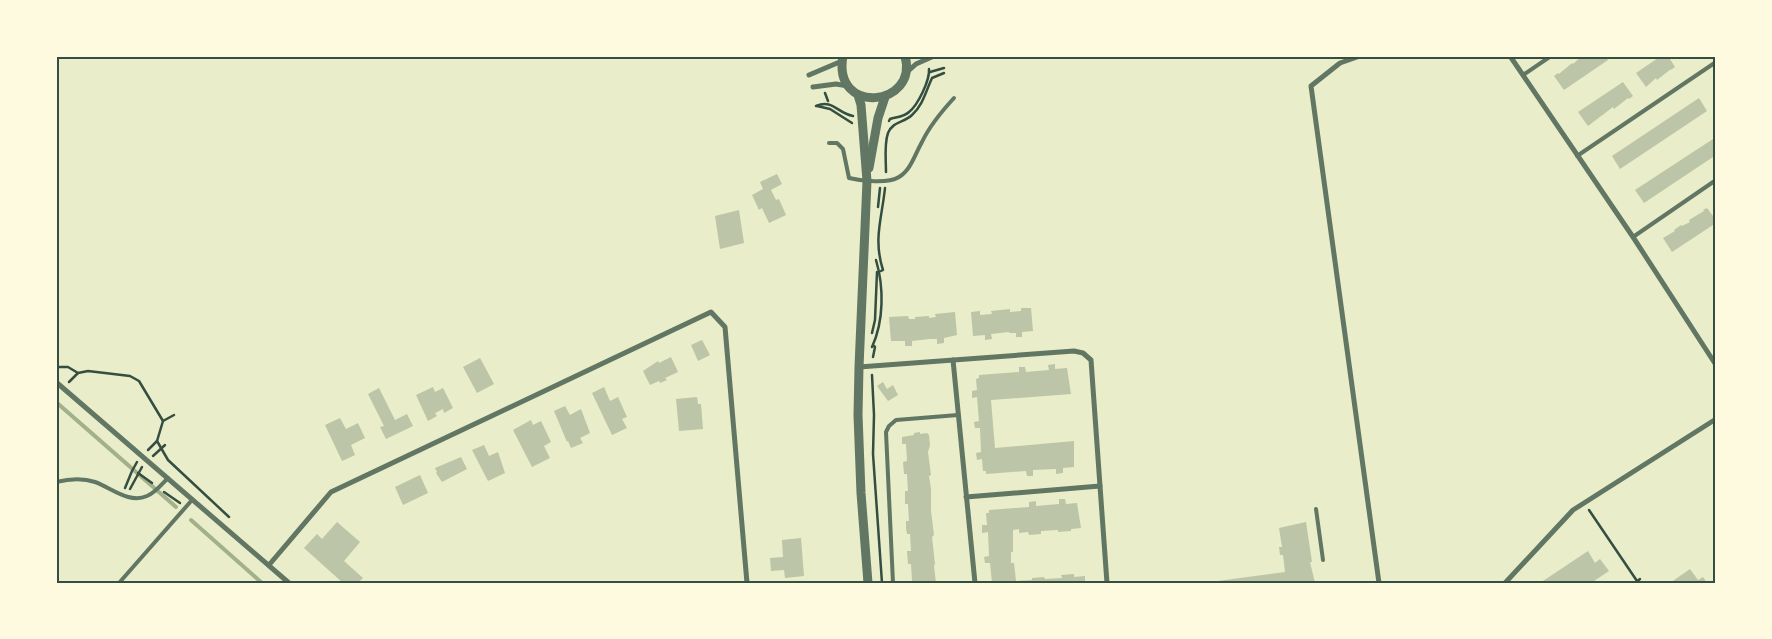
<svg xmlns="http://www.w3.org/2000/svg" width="1772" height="639" font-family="Raleway,sans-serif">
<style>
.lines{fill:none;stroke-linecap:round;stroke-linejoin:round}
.stream{stroke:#a3b18a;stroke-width:4}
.building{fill:#bcc5a7}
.path{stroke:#344e41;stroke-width:2.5}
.service{stroke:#617663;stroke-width:4}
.minor{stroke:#617663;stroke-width:5}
.tertiary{stroke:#617663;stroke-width:9}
.neatline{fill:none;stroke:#344e41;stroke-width:2}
</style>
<rect width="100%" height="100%" fill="#e9edc9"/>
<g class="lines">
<g class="stream">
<path d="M56,402L176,507"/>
<path d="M191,520L262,583"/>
</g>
</g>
<g class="building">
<path d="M1582,56H1605L1608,60L1564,90L1554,76L1558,73L1559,74L1572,63L1573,64Z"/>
<path d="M1661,56H1668L1675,67L1671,70V69L1657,80L1656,78L1646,87L1636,73Z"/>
<path d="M1623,82L1633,96L1629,99L1628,98L1614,109L1613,107L1588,126L1578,112Z"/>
<path d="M1699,98L1707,111L1620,169L1612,156Z"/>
<path d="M1716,137V155L1644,203L1635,190Z"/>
<path d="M777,174L782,184L771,190L776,200L779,199L786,215L769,223L762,208L759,210L752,195L763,189L760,182Z"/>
<path d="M1707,208L1716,220V223L1672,252L1663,238L1675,231L1674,230L1681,225L1682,226L1690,222L1689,220L1704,211L1703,210Z"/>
<path d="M739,210L744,243L720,249L715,216Z"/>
<path d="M1021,308H1031L1033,331L1022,332V337H1016V333H1009V332L991,334L992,339L985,340V335L973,336L971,312L980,311V315L992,314L991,311L1010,309V312L1021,311Z"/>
<path d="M955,312L957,335L944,338V343L937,344V339H930L912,341V346H905V341H891L889,317L908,316L909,319H915V317L929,316V318L936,317L935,314Z"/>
<path d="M702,340L710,355L698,361L691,345Z"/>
<path d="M671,357L678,372L665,378L667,380L660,383L659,381L650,385L643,371L658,361L659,363Z"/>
<path d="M480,358L494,384L477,393L463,367Z"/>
<path d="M1055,364V369L1067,368L1071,394L991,400L995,448L1074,441V467L1063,468V473L1056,474V469L1033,470V476H1027L1026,471L986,474V471H983L982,459L977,460L976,453L981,452L980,428H975L974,422L979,421L977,397L972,398V391L977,390L976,379L979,378V375L1019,372V367H1025L1026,372L1049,370L1048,365Z"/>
<path d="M883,382L887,389L893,385L898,395L888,401L877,386Z"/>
<path d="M433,387L435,392L443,388L453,408L444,413L443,409L435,413L437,416L428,421L416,395Z"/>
<path d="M604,387L610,401L618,397L627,417L622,419L627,428L612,435L592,393Z"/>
<path d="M379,388L395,420L407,414L413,426L386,439L380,427L384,426L368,394Z"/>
<path d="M697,397L698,404H701L703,429L679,431L676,399Z"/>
<path d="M565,406L570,415L581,409L590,433L580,438L583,443L571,448L568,441L567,442L554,411Z"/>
<path d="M340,418L346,429L358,423L365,438L351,445L355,455L342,461L325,425Z"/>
<path d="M531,420L533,425L541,421L551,442L544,446L550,458L532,467L513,430Z"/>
<path d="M920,432V434L927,433L929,435L930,445L928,452L931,475L929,476L931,489V511L934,535L932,537L935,564L934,566L936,583H906V581H912L911,564H908L907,551H911L910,534H907L906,528V521H909L908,504H905V491H908L907,474H904L903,462L907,461L906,444H902V437L914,435V433Z"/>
<path d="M484,445L489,456L498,452L505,473L488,481L472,450Z"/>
<path d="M461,457L467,469L442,482L436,473L437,472L435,468Z"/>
<path d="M420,475L428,493L403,505L395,487Z"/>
<path d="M1059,499H1065L1066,504L1077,503L1081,528L1071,529V531L1058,532V530L1041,531V534L1029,535L1028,532L1019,533V529L1013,530V552H1011V563H1014L1016,581L1032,580V578L1044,577L1045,579L1062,578L1061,575L1074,574V577L1085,576V583H992L990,563H985L984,557L989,556L988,532L982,533V525H987L986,513H989V510L1029,507V502L1036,501V506L1059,504Z"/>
<path d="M337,522L360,542L344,561L363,578L358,583H343L304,548L317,534L322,539Z"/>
<path d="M1306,522L1312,562H1310L1315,583H1219L1218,581L1285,572L1283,555H1280L1279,547H1282L1279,528Z"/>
<path d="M801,538L804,576L785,578L784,570L771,571L770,558L783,557L782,540Z"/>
<path d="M1588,551L1595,563L1600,559L1609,571L1591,583H1545L1543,581Z"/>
<path d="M1690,569L1698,580L1703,577L1707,583H1670Z"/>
</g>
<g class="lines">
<g class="path">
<path d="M930,72L944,68"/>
<path d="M825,93L828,101"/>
<path d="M816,106C833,99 837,113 853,116"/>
<path d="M817,106L830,109L852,123"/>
<path d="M889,121L890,119C896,117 904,117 909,112C918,105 930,80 929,69"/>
<path d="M886,172C886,160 884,144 888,133C893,121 904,123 912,115C923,105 926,91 932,78L944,73"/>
<path d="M878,207L880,188"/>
<path d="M881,271L883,270C873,239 882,218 885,188"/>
<path d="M872,333L875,320L877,272"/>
<path d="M872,347C884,321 884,287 876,260"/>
<path d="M873,357L875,347L874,346"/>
<path d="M56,367H68L78,373"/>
<path d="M872,375L874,415L873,454L882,583"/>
<path d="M69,382L78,373L88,371L130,376L139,381L163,421"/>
<path d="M174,415L163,421L157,441L168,460L229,517"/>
<path d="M148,450L157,441"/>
<path d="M153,456L165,445"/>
<path d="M138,473L152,483"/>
<path d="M125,488L132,471L137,462"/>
<path d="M130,489L142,467"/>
<path d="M164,492L180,503"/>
<path d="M1589,510L1637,581"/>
<path d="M1635,583L1640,579"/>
</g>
<g class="service">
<path d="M1523,75L1551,56"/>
<path d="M829,143H837L843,149L849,178C861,181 888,184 899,177C911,170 915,154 922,142C930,125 942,111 954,98"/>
<path d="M1577,156L1716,62"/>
<path d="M1633,237L1716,180"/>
<path d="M56,482C69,479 83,478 95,482C112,488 129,504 147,496C155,493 162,484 168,478"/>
<path d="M1316,509L1323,560"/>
<path d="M119,583L192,500"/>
<path d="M893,583L886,432L889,426L896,420L958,415"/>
</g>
<g class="minor">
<path d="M1360,56L1340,63L1311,86L1379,583"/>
<path d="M1510,56L1633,237L1716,365"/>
<path d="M906,73L916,64L934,56"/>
<path d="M809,75L842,61"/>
<path d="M813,87L836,84L848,86"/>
<path d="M953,360L975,583"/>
<path d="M859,367L1074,351L1083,353L1091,360L1100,486L966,497"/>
<path d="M56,382L289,583"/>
<path d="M1100,486L1107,583"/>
<path d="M269,565L331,492L711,312L725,327L747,583"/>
<path d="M1505,583L1573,510L1716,419"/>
</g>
<g class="tertiary">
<path d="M843,56C832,116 919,107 905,56"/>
<path d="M858,95L861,105L867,181L859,367L858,415L861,493L868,583"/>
<path d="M869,168L878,118L885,97"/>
</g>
</g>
<rect width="1772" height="639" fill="none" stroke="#fefae0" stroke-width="115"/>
<rect x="58" y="58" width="1656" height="524" class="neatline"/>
</svg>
